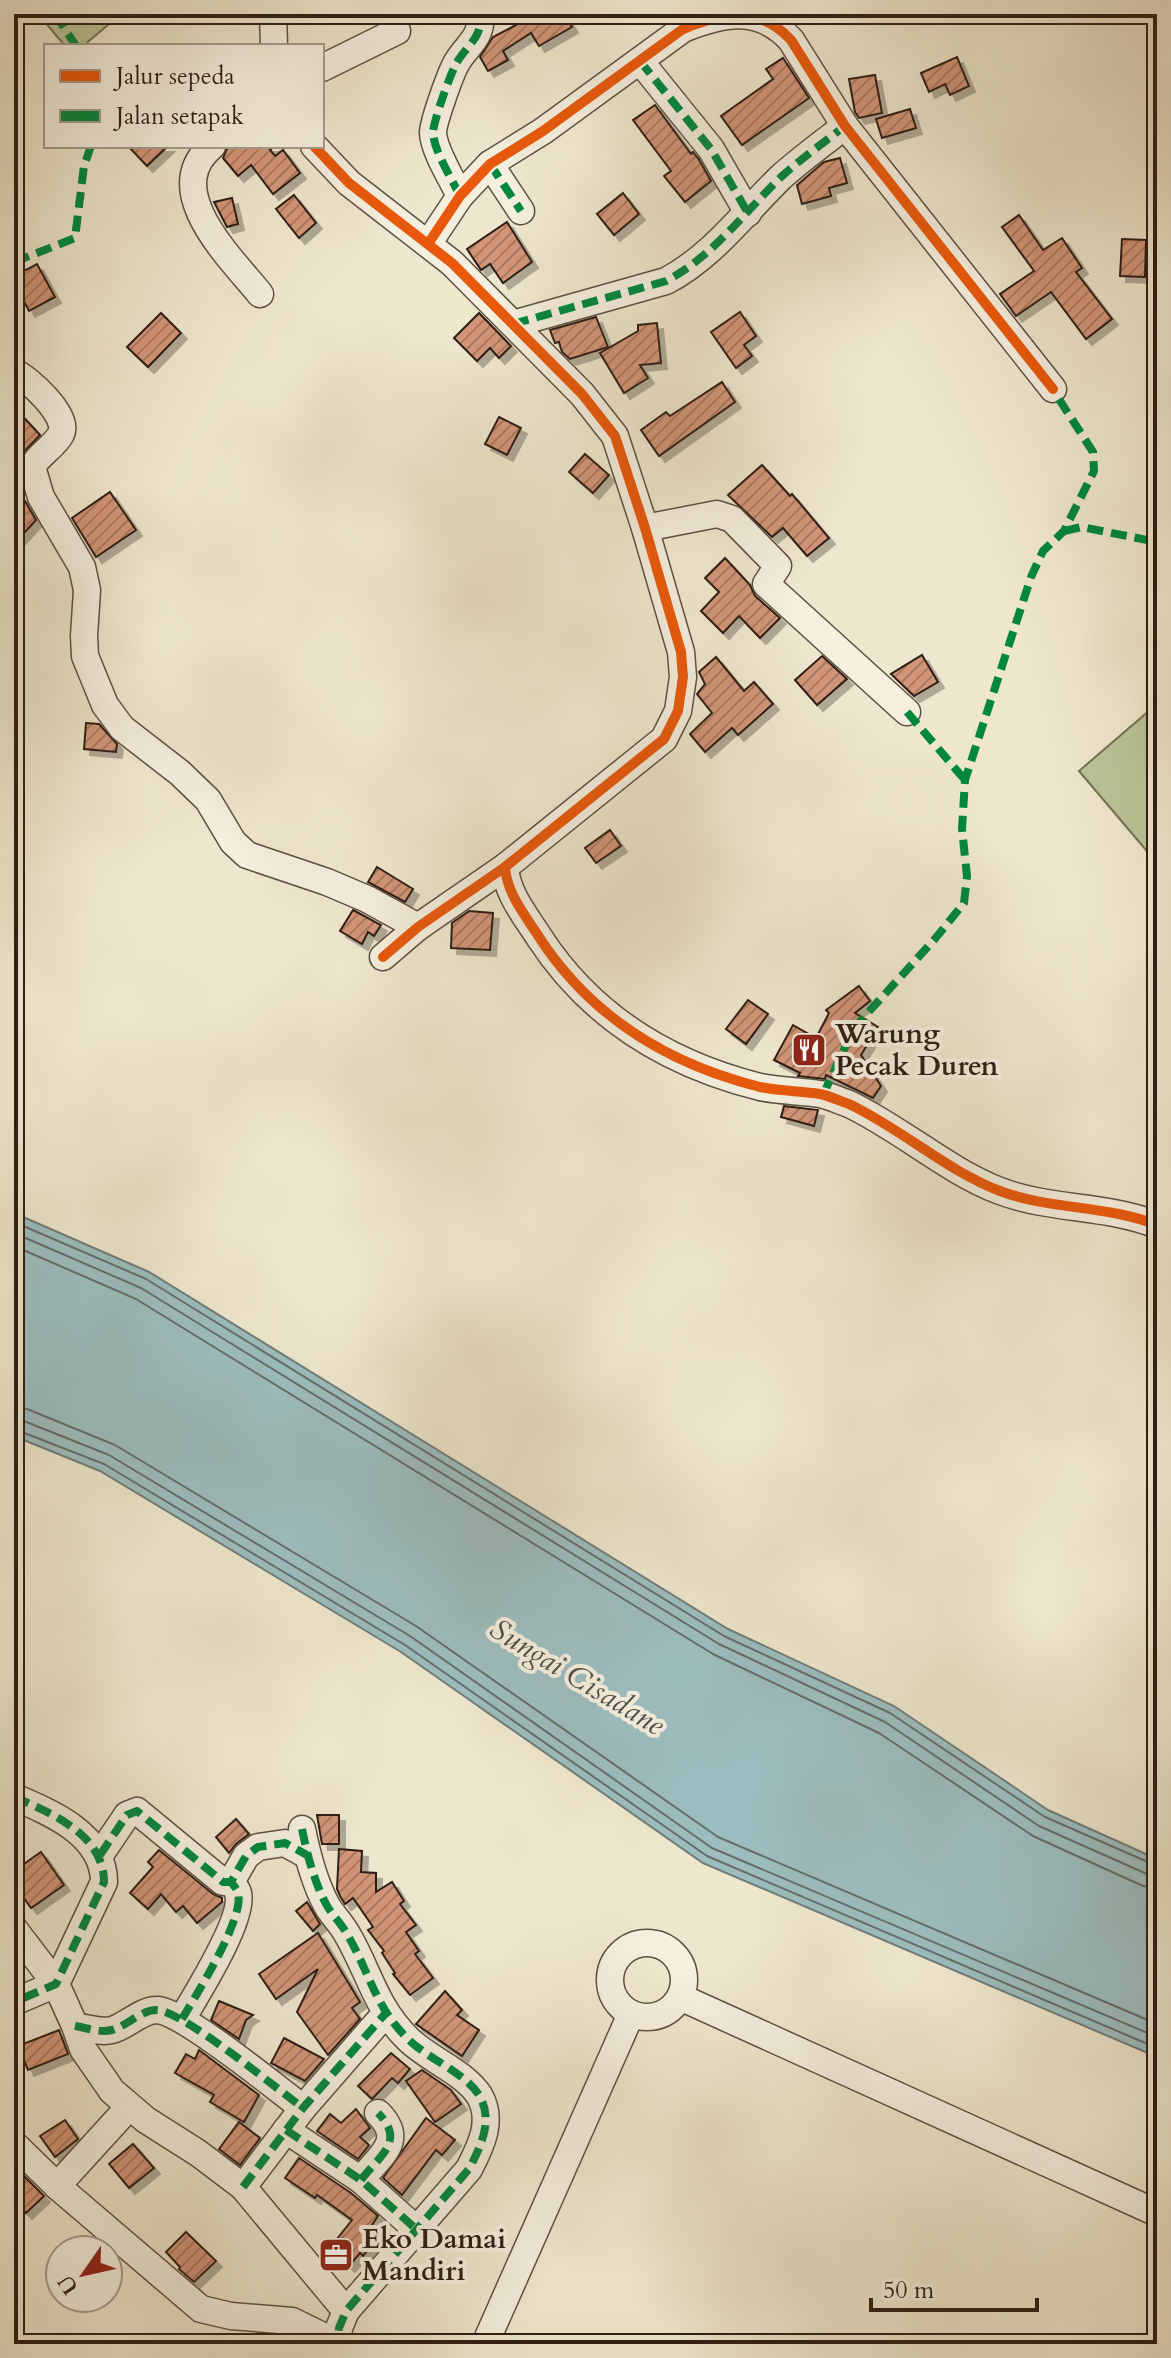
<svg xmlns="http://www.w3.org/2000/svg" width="1171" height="2358" font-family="Cardo,serif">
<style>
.green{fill:#bac598;stroke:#747256;stroke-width:2}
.water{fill:#9cbec0;stroke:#707e7b;stroke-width:2}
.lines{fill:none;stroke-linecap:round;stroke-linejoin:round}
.shore{stroke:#656e6a;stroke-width:2}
.building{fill:url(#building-hatch);stroke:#2e1e14;stroke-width:2;filter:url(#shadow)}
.minor-casing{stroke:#5e5042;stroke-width:29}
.minor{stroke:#f4efde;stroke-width:26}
.quiet{stroke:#00873e;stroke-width:8;stroke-dasharray:16 8;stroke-linecap:butt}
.cycleway-casing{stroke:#f4efde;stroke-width:15}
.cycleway{stroke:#e8590c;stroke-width:10}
.labels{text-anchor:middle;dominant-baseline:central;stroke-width:8;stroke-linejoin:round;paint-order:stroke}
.poi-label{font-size:28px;font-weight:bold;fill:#2e1e14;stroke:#f4efde;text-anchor:start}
.water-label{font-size:30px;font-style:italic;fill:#4f4e48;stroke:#f4efde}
</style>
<defs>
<pattern id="building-hatch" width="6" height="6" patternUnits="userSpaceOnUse" patternTransform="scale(2)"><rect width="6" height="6" fill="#d29578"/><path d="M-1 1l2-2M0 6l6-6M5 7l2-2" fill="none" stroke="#ab7961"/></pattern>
<filter id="shadow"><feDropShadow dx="6" dy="6" stdDeviation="0" flood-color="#0004"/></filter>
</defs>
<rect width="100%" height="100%" fill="#eee7cd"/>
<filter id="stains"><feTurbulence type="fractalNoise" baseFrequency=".0025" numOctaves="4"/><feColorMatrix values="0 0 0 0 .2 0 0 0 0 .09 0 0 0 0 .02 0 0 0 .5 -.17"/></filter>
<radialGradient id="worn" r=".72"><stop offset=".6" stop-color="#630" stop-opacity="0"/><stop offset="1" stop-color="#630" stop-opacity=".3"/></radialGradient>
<g class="green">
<path d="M38,14H121L83,46H65Z"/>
<path d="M1157,704V863L1079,771Z"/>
</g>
<path class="water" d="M14,1213L149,1272L728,1629L894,1706L1048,1810L1157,1859V2057L703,1863L401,1652L100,1471L14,1436Z"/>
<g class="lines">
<g class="shore">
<path d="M14,1222L146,1279L724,1636L890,1713L1045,1817L1157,1866"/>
<path d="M14,1233L141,1288L719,1644L885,1722L1039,1826L1147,1874L1157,1876"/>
<path d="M14,1246L136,1299L713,1654L879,1733L1033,1836L1143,1886L1157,1888"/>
<path d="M14,1407L27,1409L115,1445L416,1626L718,1837L1157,2024"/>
<path d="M14,1419L24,1421L109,1455L410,1636L712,1848L1157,2037"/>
<path d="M14,1429L104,1464L405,1645L707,1856L1157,2048"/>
</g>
</g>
<g class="building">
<path d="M509,14H564L572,27L539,46L531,33L503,51L508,60L488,71L480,57L493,37L516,25Z"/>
<path d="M957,57L969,86L950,95L945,84L929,92L921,73Z"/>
<path d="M783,58L809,98L742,145L721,116L773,79L766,69Z"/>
<path d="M875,75L882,113L859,118L855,112L849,79Z"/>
<path d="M655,105L691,154L693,152L698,158L711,181L685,202L664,176L671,171L633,120Z"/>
<path d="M910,109L916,128L882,138L876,119Z"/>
<path d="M128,146H168L147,166Z"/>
<path d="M228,146H275L270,150L275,156L283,150L300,173L273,194L251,165L238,176L223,158Z"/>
<path d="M840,158L847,183L829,188L831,196L802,204L797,185L824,162Z"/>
<path d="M623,193L639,214L614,235L597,214Z"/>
<path d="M294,195L316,223L299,238L276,209Z"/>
<path d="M232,198L238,224L227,227L214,202Z"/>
<path d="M1019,215L1043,250L1062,238L1082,268L1076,272L1112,319L1086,339L1051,292L1016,316L1000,294L1034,271L1002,227Z"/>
<path d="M507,222L532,262L503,283L490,264L481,270L467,249Z"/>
<path d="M1122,239L1146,240L1145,277L1120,276Z"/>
<path d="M37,264L55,297L29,311L14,282V276Z"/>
<path d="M740,312L756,336L744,345L752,356L736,368L711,332Z"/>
<path d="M161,313L181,333L148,367L127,347Z"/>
<path d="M479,313L511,346L499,358L490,348L477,361L454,338Z"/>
<path d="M596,317L608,347L570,359L562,352L559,342L555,343L550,330Z"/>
<path d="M657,323L661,363L640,365L648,378L624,393L600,353L638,331V325Z"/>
<path d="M722,382L735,402L659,456L641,430L666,412L670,416Z"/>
<path d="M14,407L40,435L14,462Z"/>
<path d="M499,417L521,428L507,455L485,444Z"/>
<path d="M585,454L609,475L593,493L569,472Z"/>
<path d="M762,465L790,496L792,494L829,538L807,556L783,528L772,537L728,495Z"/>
<path d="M14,490L25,501L36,520L14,544Z"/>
<path d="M110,492L136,530L96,557L72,518Z"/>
<path d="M725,558L750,585L755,596L780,618L760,638L739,616L723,633L701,611L719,592L705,578Z"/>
<path d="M922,655L938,682L914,696L891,674Z"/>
<path d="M822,656L847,679L817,705L795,680Z"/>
<path d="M716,657L744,691L754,682L773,704L738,735L732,728L705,752L690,734L712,713L697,694L705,684L699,672Z"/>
<path d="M86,723L99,724L117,744L116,752L84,749Z"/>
<path d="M610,830L621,846L596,863L585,848Z"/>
<path d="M377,867L413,889L405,902L368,882Z"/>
<path d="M353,910L381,925L374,936L368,932L362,944L340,931Z"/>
<path d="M469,911L493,913L490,950L451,948L452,923Z"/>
<path d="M859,986L870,1001L855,1013L878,1027L861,1055L881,1086L873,1098L826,1075L825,1079L798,1076L800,1073L774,1060L793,1025L816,1038L829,1013L826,1010Z"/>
<path d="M748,1000L768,1014L746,1044L726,1029Z"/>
<path d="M784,1106L818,1110L814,1126L781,1117Z"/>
<path d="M317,1815H339V1844H322Z"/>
<path d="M236,1819L249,1834L236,1844L229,1853L216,1837Z"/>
<path d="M339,1849L362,1851L361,1872L376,1873V1892L392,1882L404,1901L400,1904L416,1925L406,1932L419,1951L415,1954L433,1978L410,1995L393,1974L395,1973L382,1953L384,1951L368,1930L373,1927L353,1898L345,1904L340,1896L337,1889Z"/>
<path d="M159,1850L213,1894L222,1898V1902L197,1923L183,1906L176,1912L161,1894L148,1909L130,1893L153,1867L148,1862Z"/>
<path d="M41,1852L64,1885L31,1908L14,1884V1871Z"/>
<path d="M307,1902L320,1924L313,1931L296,1911Z"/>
<path d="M318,1933L360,2002L352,2008L360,2019L328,2055L297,2012L318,1969L276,1999L259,1974Z"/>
<path d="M445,1991L462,2010L457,2015L479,2030L462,2056L416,2024Z"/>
<path d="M219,2001L253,2015L246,2020L239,2039L211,2020Z"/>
<path d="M59,2030L68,2054L28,2070L18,2046Z"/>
<path d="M284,2038L324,2059L305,2081L271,2063Z"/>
<path d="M199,2050L259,2095L244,2122L210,2102L214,2095L175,2073L186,2054L195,2059Z"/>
<path d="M391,2053L410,2069L398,2083L392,2078L372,2099L358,2086Z"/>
<path d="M422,2070L451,2090L461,2104L435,2122L406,2081Z"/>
<path d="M356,2109L370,2128L360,2137L369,2145L358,2159L317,2131L330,2114L341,2123Z"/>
<path d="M426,2118L455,2140L442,2155L436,2150L402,2195L383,2178Z"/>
<path d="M65,2120L78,2139L55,2157L40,2136Z"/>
<path d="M239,2122L260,2138L240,2165L219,2149Z"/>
<path d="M133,2144L154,2168L129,2188L109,2164Z"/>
<path d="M299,2158L351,2193L378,2216L366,2234L375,2241L363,2256L360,2253L349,2266L329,2249L352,2220L317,2195L315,2198L285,2178Z"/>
<path d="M14,2166L44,2196L26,2213L14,2200Z"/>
<path d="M186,2232L216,2261L194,2282L179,2269L180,2267L166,2252Z"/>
</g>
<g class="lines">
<g class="minor-casing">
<g id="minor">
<path d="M273,14L274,46"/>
<path d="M640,61L711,149L748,213"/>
<path d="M322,68L397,31"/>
<path d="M212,146C159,190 231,258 260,294"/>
<path d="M314,146L349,183L452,263L582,394L615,436L645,528L681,652L683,677L678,711L664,739L505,867L418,927L383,957"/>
<path d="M490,164L521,211"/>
<path d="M460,196C452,179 434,151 433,133C433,122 451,72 457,62C468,44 483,37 480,14"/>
<path d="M428,244L460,196L490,164L543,131L683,29C723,13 759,5 791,40L845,126L1053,389"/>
<path d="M513,324L666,281C712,257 744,213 781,177C801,159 823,143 845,126"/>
<path d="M14,372C28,378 70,416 61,434C54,447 39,454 32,467L41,497L82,567L87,590L84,636L85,656L105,705L122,728L180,773L208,800L233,842L247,855L327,882L367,899L418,927"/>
<path d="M645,528L717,514L732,519L778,566L766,584L907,712"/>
<path d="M505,867C507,894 525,915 539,937C591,1017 668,1064 760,1087C779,1091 800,1091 820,1094C830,1096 840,1101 849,1104C900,1128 949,1172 1000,1191C1050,1210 1107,1205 1157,1225"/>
<path d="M14,1797C52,1813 104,1835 104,1882L56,1984L14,2002"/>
<path d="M302,1829C307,1854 314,1881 326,1904C332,1915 341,1923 347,1934C369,1971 375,2007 408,2039C428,2059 464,2072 479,2095C494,2120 481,2146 469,2169L346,2311L339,2328L338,2344"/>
<path d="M100,1855L127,1815L137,1811L223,1882H231L246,1856L258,1847L285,1843L307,1855"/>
<path d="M14,1929L56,1984L75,2026L83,2049L112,2091L146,2120L198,2153L243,2187L346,2311"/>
<circle cx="647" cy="1980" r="37"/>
<path d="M680,1997L1157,2213"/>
<path d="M182,2019C196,1995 245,1918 238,1893C237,1889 234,1886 231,1882"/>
<path d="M75,2026C87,2028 100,2033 112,2030C127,2026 142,2009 158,2010C185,2013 276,2088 303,2108"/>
<path d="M286,2130L361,2180L416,2229"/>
<path d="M14,2144L57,2186L201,2309L231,2316L292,2321L337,2343"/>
<path d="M361,2180C380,2155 406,2141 378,2113"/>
<path d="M57,2186L129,2107"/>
<path d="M243,2187L303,2108L385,2014"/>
<path d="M485,2344L631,2014"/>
</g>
</g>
<use href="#minor" class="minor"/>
<g class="quiet">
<path d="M55,14L76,46"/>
<path d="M640,61L711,149L748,213"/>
<path d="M490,164L521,211"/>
<path d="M460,196C452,179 434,151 433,133C433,122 451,72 457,62C468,44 483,37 480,14"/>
<path d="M14,262L75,238L84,166L91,146"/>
<path d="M513,324L666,281C712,257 744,213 781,177C801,159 823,143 845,126"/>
<path d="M1064,531L1082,527L1157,542"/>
<path d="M907,712L965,780"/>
<path d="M823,1095L854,1028L934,940L964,903L967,876L962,829L965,780L1031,577L1043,551L1064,531L1094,471L1093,452L1050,385"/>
<path d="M14,1797C52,1813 104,1835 104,1882L56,1984L14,2002"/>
<path d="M302,1829C307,1854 314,1881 326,1904C332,1915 341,1923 347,1934C369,1971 375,2007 408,2039C428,2059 464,2072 479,2095C494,2120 481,2146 469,2169L346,2311L339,2328L337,2343"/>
<path d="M100,1855L127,1815L137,1811L223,1882H231L246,1856L258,1847L285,1843L307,1855"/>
<path d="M182,2019C196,1995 245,1918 238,1893C237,1889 234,1886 231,1882"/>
<path d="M75,2026C87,2028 100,2033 112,2030C127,2026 142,2009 158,2010C185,2013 276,2088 303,2108"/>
<path d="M286,2130L361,2180L416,2229"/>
<path d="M361,2180C380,2155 406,2141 378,2113"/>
<path d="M243,2187L303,2108L385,2014"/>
</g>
<g class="cycleway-casing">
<g id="cycleway">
<path d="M314,146L349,183L452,263L582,394L615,436L645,528L681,652L683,677L678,711L664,739L505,867L418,927L383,957"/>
<path d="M428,244L460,196L490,164L543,131L683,29C723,13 759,5 791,40L845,126L1053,389"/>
<path d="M505,867C507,894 525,915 539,937C591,1017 668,1064 760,1087C779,1091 800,1091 820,1094C830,1096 840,1101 849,1104C900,1128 949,1172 1000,1191C1050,1210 1107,1205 1157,1225"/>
</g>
</g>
<use href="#cycleway" class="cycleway"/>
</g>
<defs>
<g id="restaurant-square" transform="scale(1.8)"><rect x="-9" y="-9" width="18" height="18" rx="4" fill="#8f2418" stroke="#f4efde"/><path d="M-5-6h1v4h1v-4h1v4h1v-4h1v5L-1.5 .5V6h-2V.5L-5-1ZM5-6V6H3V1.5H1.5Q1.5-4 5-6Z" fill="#fff"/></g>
<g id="office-square" transform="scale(1.8)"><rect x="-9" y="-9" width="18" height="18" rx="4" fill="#8f2418" stroke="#f4efde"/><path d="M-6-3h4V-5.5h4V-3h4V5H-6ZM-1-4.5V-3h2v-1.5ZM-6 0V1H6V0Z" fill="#fff"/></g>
</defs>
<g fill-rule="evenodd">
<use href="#restaurant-square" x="809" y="1050"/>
<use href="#office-square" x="336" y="2255"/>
</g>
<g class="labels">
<g class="poi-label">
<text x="835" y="1034">Warung<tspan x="835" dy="32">Pecak Duren</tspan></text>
<text x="362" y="2239">Eko Damai<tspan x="362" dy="32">Mandiri</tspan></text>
</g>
<g class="water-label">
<text transform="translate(577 1677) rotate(31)">Sungai Cisadane</text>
</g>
</g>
<rect width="1171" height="2358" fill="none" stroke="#eee7cd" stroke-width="48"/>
<rect x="16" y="16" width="1139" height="2326" fill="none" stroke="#2e1e14" stroke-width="4"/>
<rect x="24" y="24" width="1123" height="2310" fill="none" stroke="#2e1e14" stroke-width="2"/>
<rect x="44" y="44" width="280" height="104" fill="#f4efde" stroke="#a59b8d" stroke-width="2"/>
<rect x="60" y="70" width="40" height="12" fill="#e8590c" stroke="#a59b8d" stroke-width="2"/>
<text x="116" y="84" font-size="24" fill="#2e1e14">Jalur sepeda</text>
<rect x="60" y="110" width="40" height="12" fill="#00873e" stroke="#a59b8d" stroke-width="2"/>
<text x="116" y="124" font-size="24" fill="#2e1e14">Jalan setapak</text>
<g transform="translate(84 2274) rotate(236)"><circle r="38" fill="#f4efde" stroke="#a59b8d" stroke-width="2"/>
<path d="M0-6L14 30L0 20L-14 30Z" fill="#8f2418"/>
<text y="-12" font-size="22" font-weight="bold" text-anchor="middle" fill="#2e1e14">U</text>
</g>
<path d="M871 2298v12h166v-12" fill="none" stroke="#2e1e14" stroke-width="4"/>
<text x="883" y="2298" font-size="24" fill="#2e1e14" stroke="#f4efde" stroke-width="6" paint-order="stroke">50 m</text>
<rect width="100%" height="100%" filter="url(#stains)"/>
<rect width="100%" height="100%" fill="url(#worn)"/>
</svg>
